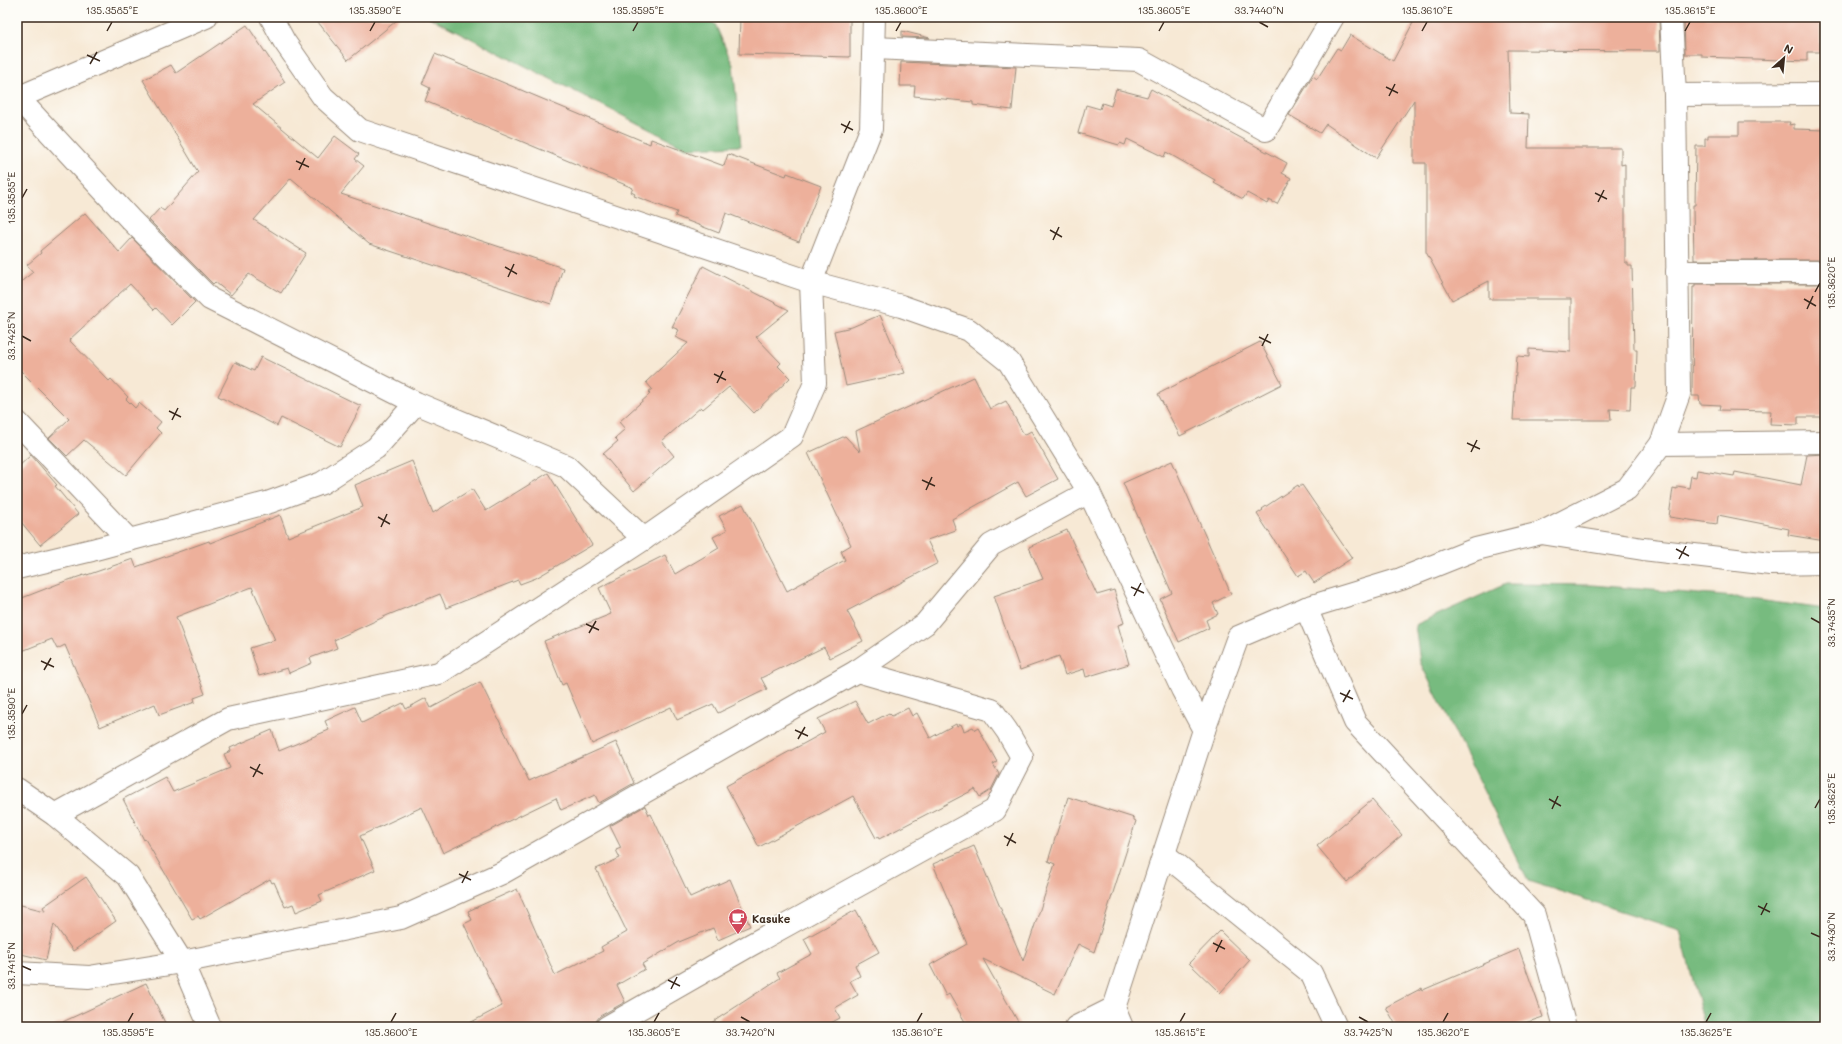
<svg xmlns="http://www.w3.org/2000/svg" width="1842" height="1044" font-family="Mali,sans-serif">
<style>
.forest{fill:#77bb7f;stroke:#59724e}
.building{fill:#edb09b}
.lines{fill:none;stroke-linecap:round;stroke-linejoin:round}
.minor-casing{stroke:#998a7a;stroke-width:24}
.minor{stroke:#fff;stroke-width:22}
.ticks{fill:none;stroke:#3b2a1e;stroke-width:1.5}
.labels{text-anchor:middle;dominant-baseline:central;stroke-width:3.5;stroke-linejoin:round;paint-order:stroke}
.poi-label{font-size:11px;font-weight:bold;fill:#3b2a1e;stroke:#fdfcf7;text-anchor:start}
.neatline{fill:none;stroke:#3b2a1e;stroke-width:1.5}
.ticks-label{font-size:10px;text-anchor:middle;fill:#3b2a1e}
</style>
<rect width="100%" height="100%" fill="#fdfcf7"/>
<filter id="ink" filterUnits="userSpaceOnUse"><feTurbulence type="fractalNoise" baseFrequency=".025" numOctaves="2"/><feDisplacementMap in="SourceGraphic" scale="8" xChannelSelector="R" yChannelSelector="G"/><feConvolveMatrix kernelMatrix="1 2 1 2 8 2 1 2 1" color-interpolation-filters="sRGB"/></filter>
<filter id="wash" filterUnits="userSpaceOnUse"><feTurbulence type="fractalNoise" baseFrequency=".012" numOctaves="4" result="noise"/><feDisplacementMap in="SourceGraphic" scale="16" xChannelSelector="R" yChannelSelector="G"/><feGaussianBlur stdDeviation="0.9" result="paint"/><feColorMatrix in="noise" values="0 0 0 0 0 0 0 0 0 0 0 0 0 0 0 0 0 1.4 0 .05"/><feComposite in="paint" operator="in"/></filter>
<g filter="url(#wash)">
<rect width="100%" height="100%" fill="#f7e9d5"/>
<g class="forest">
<path d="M429,17H703L715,24L733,65L741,146L686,148Z"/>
<path d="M1506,584L1592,585L1735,597L1825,609V1027H1705L1680,930L1528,881L1420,662L1415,625Z"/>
</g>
<g id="blocks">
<g class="building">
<path d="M314,17H401L348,60Z"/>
<path d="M740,17H850V57L739,54Z"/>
<path d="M1416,17H1659L1660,51L1508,50L1510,113L1529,114L1528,148H1621V165L1625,164V263H1628V266H1632L1634,349H1637L1636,387H1631L1630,410L1610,409L1611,420H1513L1517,356L1529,357V349L1571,352V299H1489V281L1452,300L1426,252V163H1414V100L1376,158L1326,124L1320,133L1289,115L1313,76L1317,79L1337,48L1341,50L1350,35L1393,61Z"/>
<path d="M1684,17H1820V52H1807V61L1702,57V54H1685Z"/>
<path d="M247,25L285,82L253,104L318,158L335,136L359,154L355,159L364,166L341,194L563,268L551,304L369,244L291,178L254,220L306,253L281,293L249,274L231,295L215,282L213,284L149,220L160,208L164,211L198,172L143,80L171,65L176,73Z"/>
<path d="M902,31L930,38L902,37Z"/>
<path d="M435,54L650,144L651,139L724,166L728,154L786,176L787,173L821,186L799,242L726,213L719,233L675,216L677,212L634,196L635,194L631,192L633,188L425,101L430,88L422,84Z"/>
<path d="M901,62L1016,67L1012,110L973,105V102L914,96L915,86H900Z"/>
<path d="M1116,89L1147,97L1151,89L1287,163L1282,173L1291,178L1277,204L1269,200L1267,204L1247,193L1243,199L1214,183L1215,180L1166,152L1164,157L1127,139L1125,145L1120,143L1119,145L1078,133L1086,105L1100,109L1102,103L1111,106Z"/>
<path d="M1739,122H1790L1789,125L1794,124V129L1825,130V260H1694L1693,209V205H1695L1696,146H1705V138H1708V135H1739Z"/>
<path d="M85,213L119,252L132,238L195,302L172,325L156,308L154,310L130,284L69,340L109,381L111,379L128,397L126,399L135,408L139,403L161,422L156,428L161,433L126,475L84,440L67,456L49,438L69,419L17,367V285L33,272L27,265L41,253L40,251Z"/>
<path d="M703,266L789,310L756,337L781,363L778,366L790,378L754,413L729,387L703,409L701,407L662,441L674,456L634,491L603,454L618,441L615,438L625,429L619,422L650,394L648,392L652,389L646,382L688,343L675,337L679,330L672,327Z"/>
<path d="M1695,284H1825V417H1798V425L1770,424L1771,411L1719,410L1720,405L1700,404L1699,396H1692L1693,287H1695Z"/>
<path d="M880,315L905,373L846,386L834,331L852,327Z"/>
<path d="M1260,342L1282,384L1180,436L1158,394Z"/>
<path d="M261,357L361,406L340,447L281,418L277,426L218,396L235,362L254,371Z"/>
<path d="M974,377L990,409L1006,401L1024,435L1031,431L1058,479L1026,496L1018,482L952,519L956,530L927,540L938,563L847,611L863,641L830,658L824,647L761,678L767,689L718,713L713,704L677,720L671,707L592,744L566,683L562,685L544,641L611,614L599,588L665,555L675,574L719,548L713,537L727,530L719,516L743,504L787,591L845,560L841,551L851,545L808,453L845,436L860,452L856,431Z"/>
<path d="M1825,454V541L1788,535L1789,529L1718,515L1717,524L1669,517L1673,488L1677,489V486L1689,488L1691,476L1696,477L1697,470L1734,476L1735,472L1801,485L1807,455Z"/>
<path d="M31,455L57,485L55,486L78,514L40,545L17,517V468Z"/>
<path d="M412,461L433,513L472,489L486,511L548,473L592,545L536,578L520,584L518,580L446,608L440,594L388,615L334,640L337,648L310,658L312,663L289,673L287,668L259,676L250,648L275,640L252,587L176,617L205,694L194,698L195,702L159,715L155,704L100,727L65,645L57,649L52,639L17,653V600L63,582L87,574V575L133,559L136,567L209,541L210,543L280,515L288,537L363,507L355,485Z"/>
<path d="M1172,461L1231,594L1213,603L1218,614L1206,620L1209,628L1179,642L1160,599L1172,593L1123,483Z"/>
<path d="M1298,485L1299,487L1302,485L1352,558L1314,583L1306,571L1298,576L1257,514L1263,510L1262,509Z"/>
<path d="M1067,530L1097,595L1114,590L1124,623L1118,625L1129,664L1086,677L1084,669L1065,675L1059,656L1020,670L994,596L1043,579L1029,547Z"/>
<path d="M480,682L529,781L616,742L634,783L599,803L595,795L561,810L556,798L443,853L422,807L360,836L375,870L319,895L322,901L296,912L293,904L285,907L274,882L272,883L270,879L200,919L198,916L192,919L145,839L144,840L123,799L165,777L173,792L230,768L224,754L231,751L230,748L272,730L279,751L329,730L325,721L355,707L362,723L403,703L406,709L426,698L431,708Z"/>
<path d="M855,701L868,724L889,713L892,716L908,708L912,716L917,713L930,738L956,724L957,726L961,724L964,731L973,727L975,730L978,728L997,762L993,764L999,774L991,790L980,797L975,789L879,839L878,837L876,838L853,796L759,847L726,786L825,732L818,719Z"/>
<path d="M1068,797L1134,818V820L1136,821L1094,952L1078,944L1055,994L983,959L1021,1027H968L949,994L946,996L930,965L967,944L933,864L974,846L1023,961L1055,864L1048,861Z"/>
<path d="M1372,800L1402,835L1347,882L1317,846Z"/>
<path d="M645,806L649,815L651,814L690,897L730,879L750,926L718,940L713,928L679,942L642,964L645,969L617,985L625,1002L600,1016L596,1021L595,1027H462L502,1006L464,924L472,920L468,911L517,889L555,975L603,951L601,947L627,932L596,869L620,858L616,850L621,848L610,826Z"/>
<path d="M86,877L116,921L73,951L54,924L46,960L17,953V904L45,911L43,907Z"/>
<path d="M856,910L879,952L855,965L860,976L850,981L858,995L835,1008L840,1018L823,1027H705L780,978L777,973L812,954L804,939Z"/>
<path d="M1220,931L1250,960L1220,993L1189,963Z"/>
<path d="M1519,949L1543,1017L1513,1027H1397L1386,1007L1422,988L1423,990Z"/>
<path d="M146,983L167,1027H52Z"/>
</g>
</g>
</g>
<g filter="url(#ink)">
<use href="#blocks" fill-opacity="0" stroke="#998a7a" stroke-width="1"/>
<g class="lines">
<g class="minor-casing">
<g id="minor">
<path d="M271,17L284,41L323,97L360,130L811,282L901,306L969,330L1009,362L1089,492L1182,689L1204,730"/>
<path d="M874,48L1139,60L1266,130L1333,17"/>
<path d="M1675,95L1825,94"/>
<path d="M17,98L206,17"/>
<path d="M18,98L130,219L210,299L416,403L566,466L644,539"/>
<path d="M1677,272H1825"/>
<path d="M17,422L129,540"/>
<path d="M1661,444L1825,442"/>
<path d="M1541,533L1643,549L1770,564L1825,563"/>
<path d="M17,568L92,550L270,502L322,483L376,448L416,403"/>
<path d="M1306,608L1355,722L1534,915L1565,1027"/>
<path d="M17,789L55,815L128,876L182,962L210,1027"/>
<path d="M55,815L228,719L439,673L644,539L792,436L815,383L811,282L871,129L874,17"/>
<path d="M1164,854L1311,973L1336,1027"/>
<path d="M17,973L89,977L182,962L401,918L502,873L857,671L925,624L991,545L1089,492"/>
<path d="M607,1027L745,948L995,810L1022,757L1007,731L992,710L857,671"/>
<path d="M1076,1027L1114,1008"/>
<path d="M1122,1027L1114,1008L1204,730L1238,637L1306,608L1401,579L1476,549L1541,533L1627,489L1661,444L1679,394L1675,95L1671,17"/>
</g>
</g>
<use href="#minor" class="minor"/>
</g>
</g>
<path class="ticks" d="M1259,22L1268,27M107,31L112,22M370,31L375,22M633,31L638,22M896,31L901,22M1159,31L1164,22M1422,31L1427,22M1685,31L1690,22M87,55L100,61M90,64L97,52M1386,87L1398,93M1389,96L1395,84M841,124L853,130M844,133L850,121M296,161L309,167M299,170L305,158M1595,193L1607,199M22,198L27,189M1598,202L1604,190M1050,230L1062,237M1053,240L1059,227M505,267L517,274M508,277L514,264M1815,292L1820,283M1804,299L1816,306M1807,309L1813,296M22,336L31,341M1259,337L1271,343M1262,346L1268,334M714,374L726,380M717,383L723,371M169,411L181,417M172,420L178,408M1467,443L1480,449M1471,452L1477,440M922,480L935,486M926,490L932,477M378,517L390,524M381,527L387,514M1676,549L1689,556M1679,559L1686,546M1131,587L1144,593M1134,596L1141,583M1811,618L1820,623M586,624L599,630M589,633L596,621M41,661L54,667M44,670L51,658M1340,693L1353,699M1343,702L1350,690M22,714L27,705M795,730L808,736M798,739L805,727M250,767L263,774M253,777L260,764M1549,799L1561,806M1815,808L1820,799M1552,809L1558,796M1004,836L1016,843M1007,846L1013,833M459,874L471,880M462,883L468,871M1758,906L1770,912M1761,915L1767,903M1811,933L1820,937M1213,943L1225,949M1216,952L1222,940M22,966L31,970M668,980L680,986M671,989L677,977M741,1017L750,1022M1359,1017L1368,1022M128,1022L133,1013M391,1022L396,1013M654,1022L659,1013M917,1022L922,1013M1180,1022L1185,1013M1443,1022L1448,1013M1706,1022L1711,1013"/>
<defs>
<g id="cafe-pin" transform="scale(1)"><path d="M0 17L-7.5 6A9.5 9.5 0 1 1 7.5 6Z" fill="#d1495b" stroke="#fdfcf7"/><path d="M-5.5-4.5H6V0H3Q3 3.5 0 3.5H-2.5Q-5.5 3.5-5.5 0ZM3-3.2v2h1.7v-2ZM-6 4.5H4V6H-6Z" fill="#fff"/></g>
</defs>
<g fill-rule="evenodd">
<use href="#cafe-pin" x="738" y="918"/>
</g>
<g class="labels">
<g class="poi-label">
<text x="752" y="918">Kasuke</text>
</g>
</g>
<rect width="1842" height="1044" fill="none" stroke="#fdfcf7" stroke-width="44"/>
<g transform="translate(1784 58) rotate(27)" stroke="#fdfcf7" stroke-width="3" paint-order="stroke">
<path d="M0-3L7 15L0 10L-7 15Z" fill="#3b2a1e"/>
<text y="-6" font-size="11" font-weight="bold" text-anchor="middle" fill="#3b2a1e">N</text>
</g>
<rect x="22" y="22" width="1798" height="1000" class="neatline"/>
<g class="ticks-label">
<text x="112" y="14">135.3585°E</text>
<text x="375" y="14">135.3590°E</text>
<text x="638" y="14">135.3595°E</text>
<text x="901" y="14">135.3600°E</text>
<text x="1164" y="14">135.3605°E</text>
<text x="1259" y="14">33.7440°N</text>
<text x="1427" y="14">135.3610°E</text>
<text x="1690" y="14">135.3615°E</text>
<text transform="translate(11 198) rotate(-90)" y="4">135.3585°E</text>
<text transform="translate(1831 283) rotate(-90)" y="4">135.3620°E</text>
<text transform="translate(11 336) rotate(-90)" y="4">33.7425°N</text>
<text transform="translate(1831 623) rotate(-90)" y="4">33.7435°N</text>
<text transform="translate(11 714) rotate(-90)" y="4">135.3590°E</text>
<text transform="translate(1831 799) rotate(-90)" y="4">135.3625°E</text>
<text transform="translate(1831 937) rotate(-90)" y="4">33.7430°N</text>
<text transform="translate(11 966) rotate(-90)" y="4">33.7415°N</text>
<text x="128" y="1036">135.3595°E</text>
<text x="391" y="1036">135.3600°E</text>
<text x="654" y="1036">135.3605°E</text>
<text x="750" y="1036">33.7420°N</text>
<text x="917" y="1036">135.3610°E</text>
<text x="1180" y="1036">135.3615°E</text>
<text x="1368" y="1036">33.7425°N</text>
<text x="1443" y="1036">135.3620°E</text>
<text x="1706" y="1036">135.3625°E</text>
</g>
</svg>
